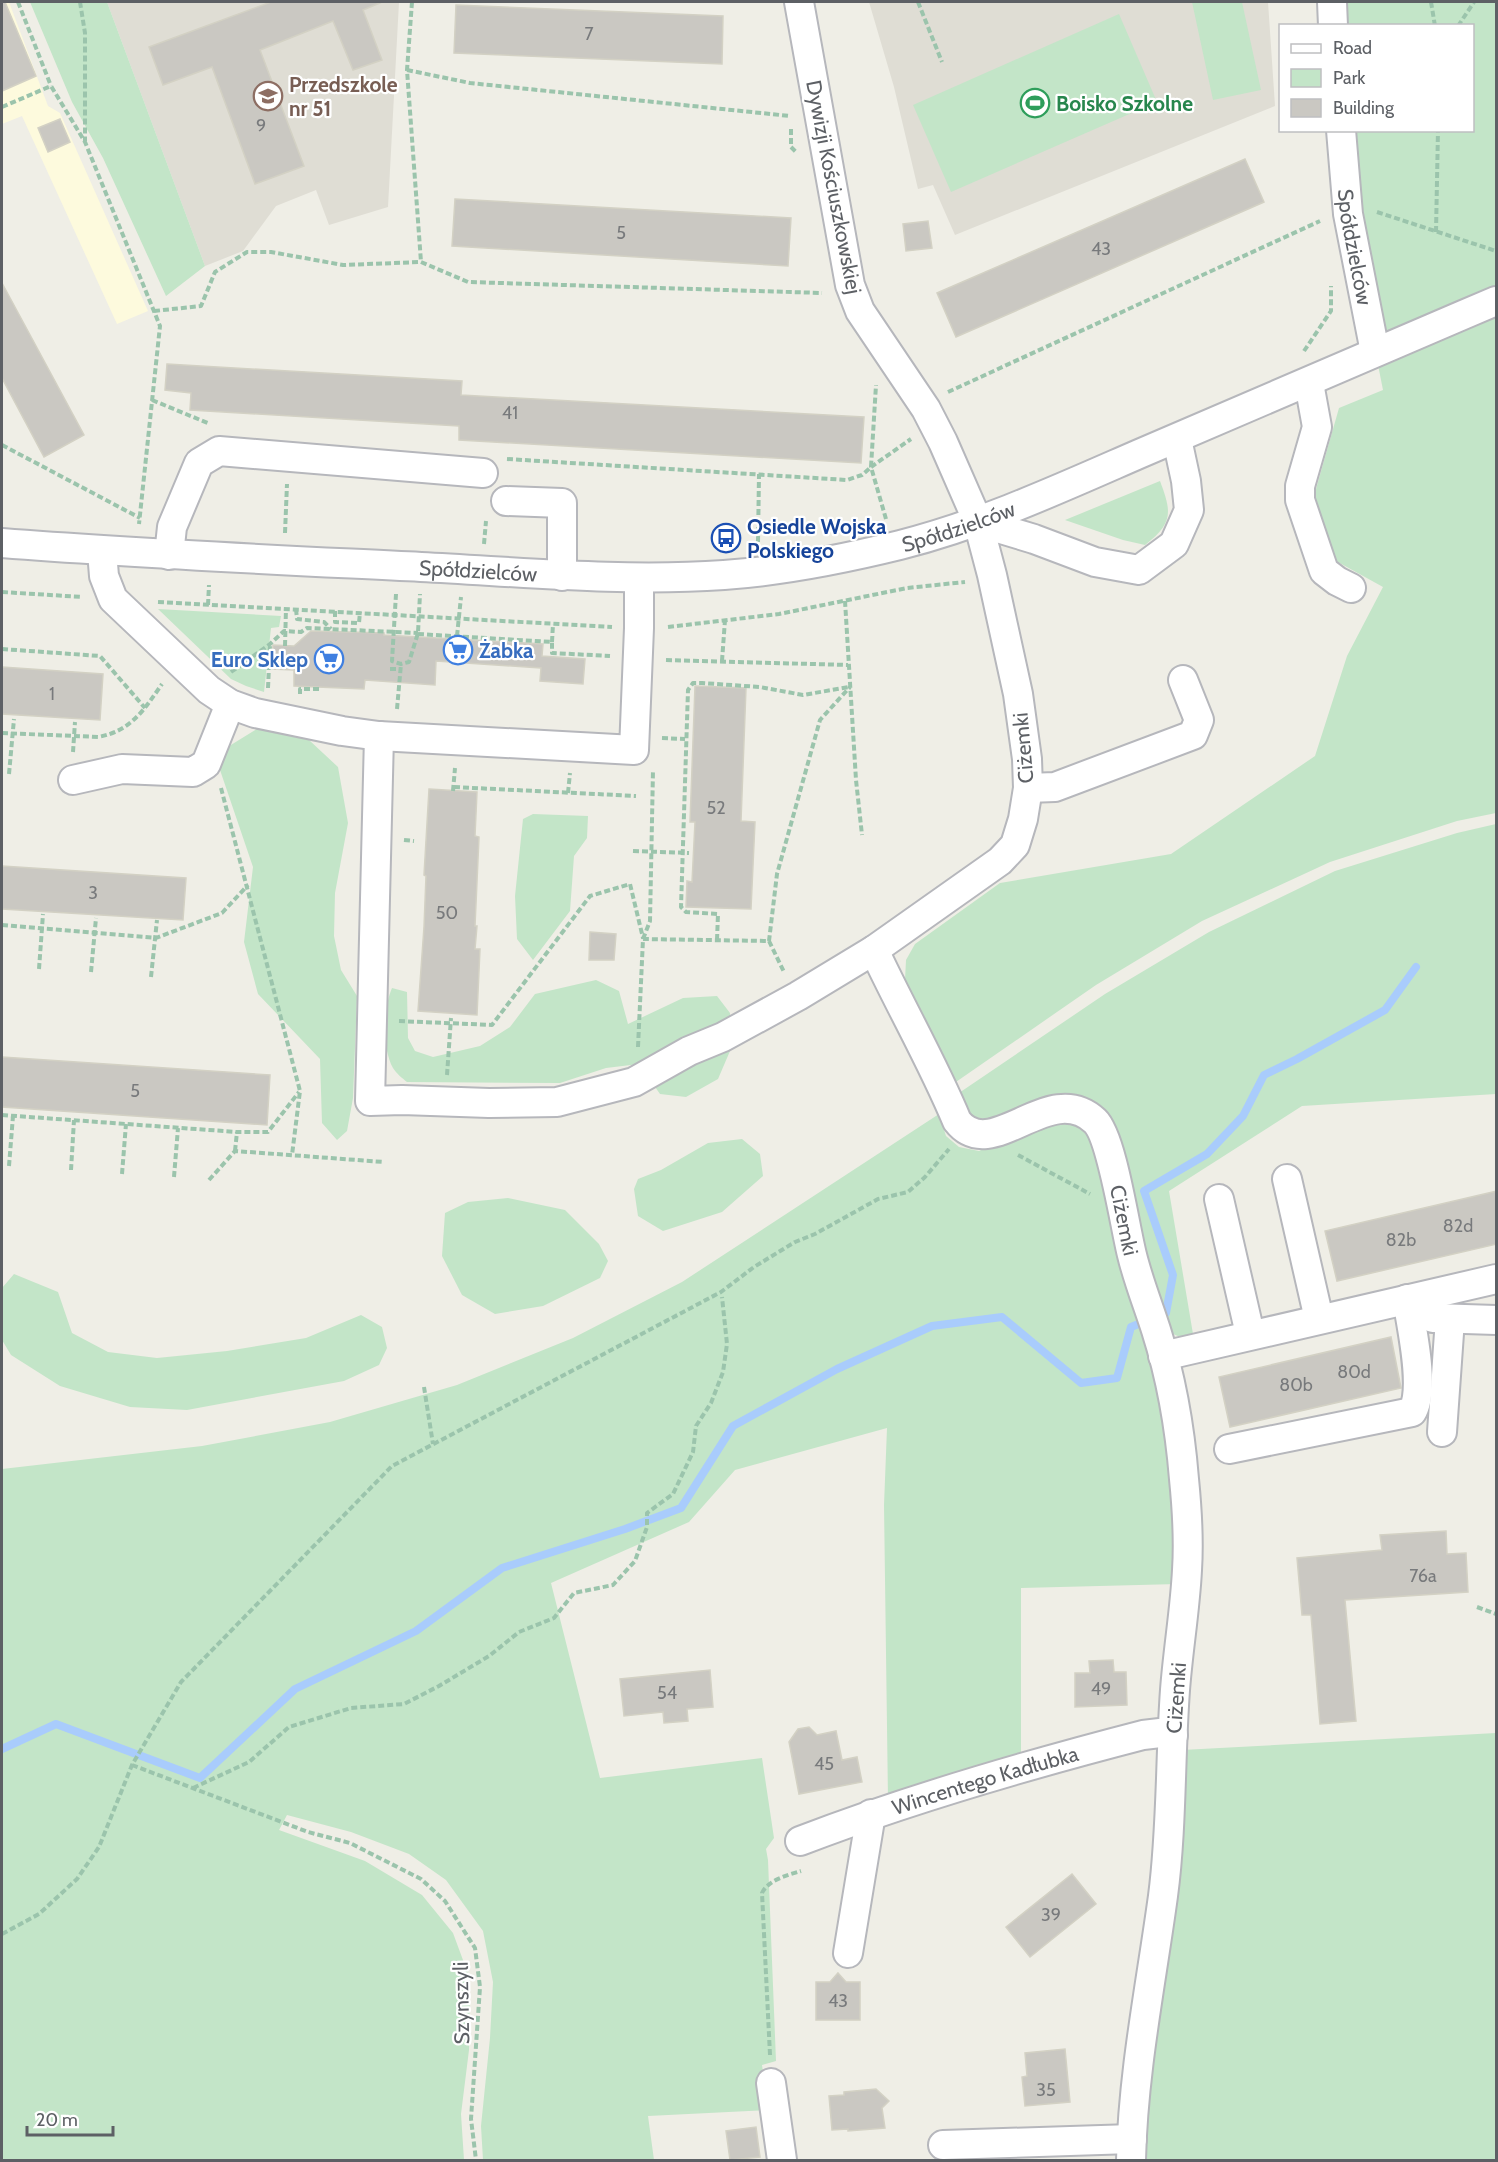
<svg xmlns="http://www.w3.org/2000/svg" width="1498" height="2162" font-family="Cabin,sans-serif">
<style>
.commercial{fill:#fdfadd}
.education{fill:#dfddd4}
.green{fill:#c3e5c8}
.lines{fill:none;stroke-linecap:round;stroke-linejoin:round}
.stream{stroke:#a9ccfc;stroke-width:8}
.building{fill:#cac8c2;stroke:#d3d1c4;stroke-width:1.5}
.minor-casing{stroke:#b6b7bc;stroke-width:32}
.path{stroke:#9bc4ac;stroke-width:4;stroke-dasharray:6 3;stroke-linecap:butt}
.minor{stroke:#fff;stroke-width:28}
.labels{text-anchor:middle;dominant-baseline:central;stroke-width:4.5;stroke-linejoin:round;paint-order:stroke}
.number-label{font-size:18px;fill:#787a7c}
.education-label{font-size:21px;font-weight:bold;fill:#785e54;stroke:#fff;text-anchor:start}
.leisure-label{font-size:21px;font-weight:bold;fill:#27864d;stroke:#fff;text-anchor:start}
.street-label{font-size:21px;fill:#5d6065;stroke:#fff}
.transit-label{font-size:21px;font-weight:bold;fill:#164399;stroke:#fff;text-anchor:start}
.shop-label{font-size:21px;font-weight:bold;fill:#366cbe;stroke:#fff;text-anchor:start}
</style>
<rect width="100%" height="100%" fill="#efeee6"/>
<path class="commercial" d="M2,2H9L48,106L60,113L148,311L117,324L22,116L2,124Z"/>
<g class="education">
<path d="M107,2H399L388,207L329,225L316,190L276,206L243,251L205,266Z"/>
<path d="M869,2H1268L1275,106L955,235L933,185L918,189L894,87Z"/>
</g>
<g class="green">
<path d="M30,2H107L205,266L166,296L103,158L72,102Z"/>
<path d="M1192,2H1242L1261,90L1213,100Z"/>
<path d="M1332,2H1496V813L1457,821L1330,862L1202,921L1096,985L953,1084L921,1018L905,980L906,960L915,944L1000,883L1171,854L1315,756L1347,656L1383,587L1327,556L1312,503L1339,408L1383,390L1348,214L1341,131L1472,130V26L1333,25Z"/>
<path d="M1119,14L1157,102L951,192L913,105Z"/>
<path d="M1160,481C1172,513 1173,523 1145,545L1123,540L1065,520Z"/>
<path d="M158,609L281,616L279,627L271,628L264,692L246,686L231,679Z"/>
<path d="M257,729L309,740L338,767L348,823L335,893L334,936L341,970L357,996L353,1098L347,1131L337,1140L322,1123L320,1059L258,994L244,942L253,867L220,770L226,748Z"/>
<path d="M533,814L588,816L587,838L574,856L570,911L533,960L517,939L515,896L523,819Z"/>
<path d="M1496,824V1094L1302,1106L1169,1191L1193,1334L1180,1337L1164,1330L1101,1113L979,1121L967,1116L956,1095L1105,994L1209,932L1335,871L1457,833Z"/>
<path d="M596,980L619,991L628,1024L683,998L717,996L730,1013V1051L718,1079L686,1097L660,1094L639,1064L606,1068L560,1083L407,1082C402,1078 396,1073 393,1068C382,1048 383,1009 392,988L407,992L408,1038L415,1051L433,1057L480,1046L510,1027L535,994Z"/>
<path d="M939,1114L946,1136L959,1147L979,1151L1047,1120L1068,1122L1082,1130L1095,1144L1135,1292L1173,1459L1178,1584L1021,1588V1762L888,1800L884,1505L887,1428L735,1470L689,1522L551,1583L600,1778L762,1758L774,1838L766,1849L768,1860L776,2061L762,2065L768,2110L648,2116L654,2160H483L481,2126L490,2038L493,1982L483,1931L446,1880L409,1854L351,1832L287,1815L279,1830L365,1861L422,1895L453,1933L470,1979L469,2050L461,2114L464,2160H2V1469L202,1446L330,1422L457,1385L573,1338L682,1282Z"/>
<path d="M742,1139L760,1154L763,1176L722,1212L663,1231L638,1216L634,1189L638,1179L661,1170L708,1143Z"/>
<path d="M508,1198L565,1210L599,1244L608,1261L600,1278L543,1306L495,1314L462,1295L442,1256L445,1213L468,1202Z"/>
<path d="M14,1274L58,1292L72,1333L108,1352L157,1358L227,1351L306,1338L361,1315L382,1327L387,1348L379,1365L344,1381L187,1410L130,1407L60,1386L11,1355L2,1340V1288Z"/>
<path d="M1496,1733V2160H1141L1182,1750Z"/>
</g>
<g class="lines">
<path class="stream" d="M2,1749L56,1724L200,1778L295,1689L416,1631L502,1568L625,1529L681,1508L733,1426L837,1369L932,1326L1002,1317L1081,1383L1117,1378L1131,1327L1166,1313L1173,1275L1144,1191L1207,1154L1243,1116L1264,1075L1297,1059L1385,1010L1416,967"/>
</g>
<g class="building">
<path d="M2,2H5L36,76L2,91Z"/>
<path d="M271,2H379L380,3L363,10L382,60L353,70L333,21L260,50L304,166L255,184L212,67L163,85L149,47Z"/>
<path d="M456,5L723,16L722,64L454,53Z"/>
<path d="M60,119L70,142L48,152L38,128Z"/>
<path d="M1245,159L1264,202L956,337L937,293Z"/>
<path d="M455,199L791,218L788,266L452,246Z"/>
<path d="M928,221L932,248L906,251L903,224Z"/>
<path d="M2,283L84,435L44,457L2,378Z"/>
<path d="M167,364L462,381L461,395L864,417L861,463L459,440V426L190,410L191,393L165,390Z"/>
<path d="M311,631L384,633V635L543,644L542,656L585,659L583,684L540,681L541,668L436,661L435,685L365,680L364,689L294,686V670L272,669L273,645L294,646Z"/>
<path d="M2,667L103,674L100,720L2,714Z"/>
<path d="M695,686L746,688L741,821L755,822L751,909L686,907L687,881L692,882L695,822H690Z"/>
<path d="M429,789L477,792L475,836L479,837L475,926H477L475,949H480L477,1015L418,1011L424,927L426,876L424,875Z"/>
<path d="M2,866L186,878L183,920L2,909Z"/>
<path d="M590,932L616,934L614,960H589Z"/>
<path d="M2,1057L270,1075L267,1125L2,1107Z"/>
<path d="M1497,1191V1244L1337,1281L1325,1231Z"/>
<path d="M1391,1337L1401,1388L1230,1427L1219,1377Z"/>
<path d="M1446,1531L1447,1554L1466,1553L1468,1592L1345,1600L1356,1721L1320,1724L1311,1615H1302L1297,1558L1382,1550L1380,1535Z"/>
<path d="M1113,1660L1114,1672H1126L1127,1705L1075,1707V1673H1090L1089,1661Z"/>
<path d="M710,1670L713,1707L687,1709L688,1721L664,1723L663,1712L624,1716L620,1679Z"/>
<path d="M809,1727L817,1735L836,1731L842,1760L857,1757L862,1782L799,1794L789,1742L798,1729Z"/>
<path d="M1072,1874L1096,1904L1030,1957L1006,1927Z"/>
<path d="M838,1973L846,1982H860V2020H816V1982H830Z"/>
<path d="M1065,2049L1070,2102L1025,2106L1022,2077L1027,2076L1025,2053Z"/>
<path d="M876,2089L889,2101L882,2108L885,2128L848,2131V2129L832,2130L829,2096L844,2095V2092Z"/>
<path d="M756,2127L760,2157L730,2160L726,2131Z"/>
</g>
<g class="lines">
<g class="minor-casing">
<g id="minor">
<path d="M1332,2L1333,26"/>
<path id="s1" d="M1341,130L1348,214L1375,352"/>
<path d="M1309,383L1317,427L1300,486V500L1324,571L1337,581L1351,588"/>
<path d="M506,501L562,503V576"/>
<path d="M978,522L1034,539L1095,562L1139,570L1174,544L1189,510L1186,481L1177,439"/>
<path id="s2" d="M2,543C141,554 281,560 421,567C522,572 622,582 724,575C782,571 843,559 900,545C983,524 1061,488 1139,454C1259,403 1377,351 1496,301"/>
<path d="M102,551L104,576L113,599L209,690L230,704L255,713L342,731L379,736L634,750L639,628V578"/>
<path d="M169,555L172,527L199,463L219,451L483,473"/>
<path d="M379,736L370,1101L402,1100L489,1103L557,1102L634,1082L689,1051L723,1037L798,996L874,950L1000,861L1015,845L1023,819L1028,788L1027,759L1018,694L992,575L978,522L943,442L926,409L860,311L850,285L799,2"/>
<path d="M73,780L122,769L193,772L206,764L230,704"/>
<path d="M1028,788L1055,787L1193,735L1199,720L1183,680"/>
<path id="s3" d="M874,950C901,1008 933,1063 957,1121C992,1166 1049,1078 1095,1121C1112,1137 1125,1228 1132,1255C1138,1280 1148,1305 1156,1330C1171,1377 1180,1429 1184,1479C1187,1509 1189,1539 1187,1570C1185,1610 1178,1650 1175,1690C1170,1759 1172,1828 1163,1896C1151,1984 1133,2071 1131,2160"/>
<path d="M1287,1179L1319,1319"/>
<path d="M1219,1199L1250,1334"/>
<path d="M1433,1318L1496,1320"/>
<path d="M1163,1356L1496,1279"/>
<path d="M1442,1432L1450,1319"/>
<path d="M1229,1449L1412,1412C1426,1390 1411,1325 1407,1299"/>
<path id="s4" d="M800,1841C912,1798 1027,1765 1143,1735L1160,1733L1173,1735"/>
<path d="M848,1953L871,1814"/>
<path d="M771,2083L782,2160"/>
<path d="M943,2145L1132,2139"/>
</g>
</g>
<g class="path">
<path d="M18,2L51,86"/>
<path d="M80,2L85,33V141"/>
<path d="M412,2L407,70L421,262"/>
<path d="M918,2L942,62"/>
<path d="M1431,2L1435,26"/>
<path d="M1458,26L1474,2"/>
<path d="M407,70L470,83L790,116"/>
<path d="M2,107L51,86L85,142L160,326L139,524"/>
<path d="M791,129V147L796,152"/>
<path d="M1377,212L1496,251"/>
<path d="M1436,232L1438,130"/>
<path d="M154,311L201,306L215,272L247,252H271L343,265L421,262L468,282L822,293"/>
<path d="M1304,351L1331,311V286"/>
<path d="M948,392L1320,221"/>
<path d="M152,400L210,424"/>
<path d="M2,445L140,518"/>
<path d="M507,459L847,480L862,475L871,467L876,385"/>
<path d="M886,519L871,467L911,439"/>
<path d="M285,533L287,484"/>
<path d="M758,542L759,474"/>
<path d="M484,544L486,521"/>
<path d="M2,592L82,597"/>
<path d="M396,594L392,661L401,664L409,662L418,633L420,594"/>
<path d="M845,601L856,780L862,835"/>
<path d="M158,602L612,627"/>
<path d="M208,605L209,585"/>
<path d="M296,609L297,619L324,622L331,629"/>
<path d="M335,611V622L359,623L360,612"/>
<path d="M668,627L779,614L907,588L965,582"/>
<path d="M418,634L552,642V653L610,656"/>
<path d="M457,636L461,597"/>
<path d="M552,642L553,624"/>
<path d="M285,646L286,608"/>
<path d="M2,649L100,656L145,708"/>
<path d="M666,660L848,665"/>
<path d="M722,661L725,620"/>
<path d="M390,669H401"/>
<path d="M231,672L270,644L284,631L301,632L307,628L418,633"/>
<path d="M268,688L270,645"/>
<path d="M300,694V689H319"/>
<path d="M397,709L401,664"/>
<path d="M2,733L98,737C131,731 144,710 162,684"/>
<path d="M662,738L685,739"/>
<path d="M73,752L75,722"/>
<path d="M9,774L14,719"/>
<path d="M454,787L636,796"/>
<path d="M221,788L300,1091L292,1155"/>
<path d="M453,791L455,768"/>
<path d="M568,793L570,773"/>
<path d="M404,840L414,841"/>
<path d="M633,851L689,853"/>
<path d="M2,925L156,938L222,913L248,885"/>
<path d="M643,939L650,921L653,770"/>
<path d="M717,940L718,914L686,912L681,907L688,690L693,683H702L760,687L803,695L849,687"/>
<path d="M769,941L784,972"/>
<path d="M39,969L43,914"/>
<path d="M91,972L96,918"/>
<path d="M151,977L157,920"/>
<path d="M399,1021L492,1025L590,896L630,884L643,938"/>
<path d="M638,1047L643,939L769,941L777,874L820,720L850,687"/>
<path d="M447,1075L451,1018"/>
<path d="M2,1115L237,1132H268L299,1092"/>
<path d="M235,1151L237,1132"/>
<path d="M1018,1155L1090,1194"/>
<path d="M9,1166L13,1116"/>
<path d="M71,1170L74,1120"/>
<path d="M122,1174L126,1124"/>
<path d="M174,1177L178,1128"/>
<path d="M209,1180L235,1151L384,1162"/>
<path d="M424,1387L433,1444"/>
<path d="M1477,1607L1496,1614"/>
<path d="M132,1765L308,1832L350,1843L421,1879L445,1901L475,1948L480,1987L471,2119L476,2160"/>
<path d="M193,1788L249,1762L289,1727L351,1708L404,1704L439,1686L489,1656L519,1632L554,1618L574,1593L613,1585L635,1561L647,1527V1513L673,1494L693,1452L696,1426L711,1403L723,1372L727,1344L722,1297"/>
<path d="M2,1934L39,1914L77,1879L99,1847L132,1765L181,1682L392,1466L721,1292L754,1267L795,1242L815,1234L878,1199L908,1192L925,1177L949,1149"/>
<path d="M770,2055L762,1893C768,1880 788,1875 801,1871"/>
</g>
<use href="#minor" class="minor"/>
</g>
<defs>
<g id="school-ring" transform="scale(1.5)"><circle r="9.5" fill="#fff" stroke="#8d6e63" stroke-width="1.5"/><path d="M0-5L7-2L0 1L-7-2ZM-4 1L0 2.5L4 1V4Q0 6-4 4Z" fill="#8d6e63"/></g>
<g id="stadium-ring" transform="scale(1.5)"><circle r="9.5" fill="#fff" stroke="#2e9e5b" stroke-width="1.5"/><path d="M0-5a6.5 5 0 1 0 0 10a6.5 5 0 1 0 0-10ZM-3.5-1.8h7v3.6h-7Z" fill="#2e9e5b"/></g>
<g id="bus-ring" transform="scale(1.5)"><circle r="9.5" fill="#fff" stroke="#1a4fb4" stroke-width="1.5"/><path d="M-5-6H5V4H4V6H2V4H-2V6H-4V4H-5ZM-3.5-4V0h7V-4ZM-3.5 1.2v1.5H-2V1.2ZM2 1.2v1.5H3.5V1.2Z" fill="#1a4fb4"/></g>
<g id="supermarket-ring" transform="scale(1.5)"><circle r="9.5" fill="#fff" stroke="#3f7fe0" stroke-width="1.5"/><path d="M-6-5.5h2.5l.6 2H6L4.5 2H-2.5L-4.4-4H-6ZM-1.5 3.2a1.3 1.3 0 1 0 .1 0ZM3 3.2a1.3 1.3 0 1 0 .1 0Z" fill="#3f7fe0"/></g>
</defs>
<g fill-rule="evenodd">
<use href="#school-ring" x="268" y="96"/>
<use href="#stadium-ring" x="1035" y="103"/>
<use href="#bus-ring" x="726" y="538"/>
<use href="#supermarket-ring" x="458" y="650"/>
<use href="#supermarket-ring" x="329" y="659"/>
</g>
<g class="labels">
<g class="number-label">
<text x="589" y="34">7</text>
<text x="261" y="126">9</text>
<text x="621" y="233">5</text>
<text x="1101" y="249">43</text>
<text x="510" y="413">41</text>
<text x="52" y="694">1</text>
<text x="716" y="808">52</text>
<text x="93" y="893">3</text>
<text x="447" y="913">50</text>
<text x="135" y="1091">5</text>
<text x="1458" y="1226">82d</text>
<text x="1401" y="1240">82b</text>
<text x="1354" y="1372">80d</text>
<text x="1296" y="1385">80b</text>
<text x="1423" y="1576">76a</text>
<text x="1101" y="1689">49</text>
<text x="667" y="1693">54</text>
<text x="824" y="1764">45</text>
<text x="1051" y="1915">39</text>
<text x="838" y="2001">43</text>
<text x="1046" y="2090">35</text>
</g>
<g class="education-label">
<text x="289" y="84">Przedszkole<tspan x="289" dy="24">nr 51</tspan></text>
</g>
<g class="leisure-label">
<text x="1056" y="103">Boisko Szkolne</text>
</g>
<g class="street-label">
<text transform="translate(834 187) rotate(79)">Dywizji Kościuszkowskiej</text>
<text stroke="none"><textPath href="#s1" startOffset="118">Spółdzielców</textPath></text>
<text stroke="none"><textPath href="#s2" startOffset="963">Spółdzielców</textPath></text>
<text stroke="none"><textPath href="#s2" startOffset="477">Spółdzielców</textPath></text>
<text transform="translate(1023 748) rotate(-95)">Ciżemki</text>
<text stroke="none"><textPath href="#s3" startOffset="444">Ciżemki</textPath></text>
<text transform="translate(1176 1698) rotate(-86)">Ciżemki</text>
<text stroke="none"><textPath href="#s4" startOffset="195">Wincentego Kadłubka</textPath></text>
<text transform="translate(461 2003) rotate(-91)">Szynszyli</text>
</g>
<g class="transit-label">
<text x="747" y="526">Osiedle Wojska<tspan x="747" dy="24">Polskiego</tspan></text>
</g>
<g class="shop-label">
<text x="479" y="650">Żabka</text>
<text x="308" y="659" text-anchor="end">Euro Sklep</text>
</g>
</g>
<rect width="1498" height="2162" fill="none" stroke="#5d6065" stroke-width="6"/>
<rect x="1279" y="24" width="195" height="108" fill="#ffffff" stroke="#bebfc1" stroke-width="1.5"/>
<rect x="1291" y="44" width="30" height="9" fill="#ffffff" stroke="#bebfc1" stroke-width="1.5"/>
<text x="1333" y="54" font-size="18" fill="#5d6065">Road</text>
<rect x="1291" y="69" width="30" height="18" fill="#c3e5c8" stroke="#bebfc1" stroke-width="1.5"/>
<text x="1333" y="84" font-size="18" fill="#5d6065">Park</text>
<rect x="1291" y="99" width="30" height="18" fill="#cac8c2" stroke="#bebfc1" stroke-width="1.5"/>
<text x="1333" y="114" font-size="18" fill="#5d6065">Building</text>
<path d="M27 2126v9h86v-9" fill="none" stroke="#5d6065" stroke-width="3"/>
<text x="36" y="2126" font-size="18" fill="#5d6065" stroke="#ffffff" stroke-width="4.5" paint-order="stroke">20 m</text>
</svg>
